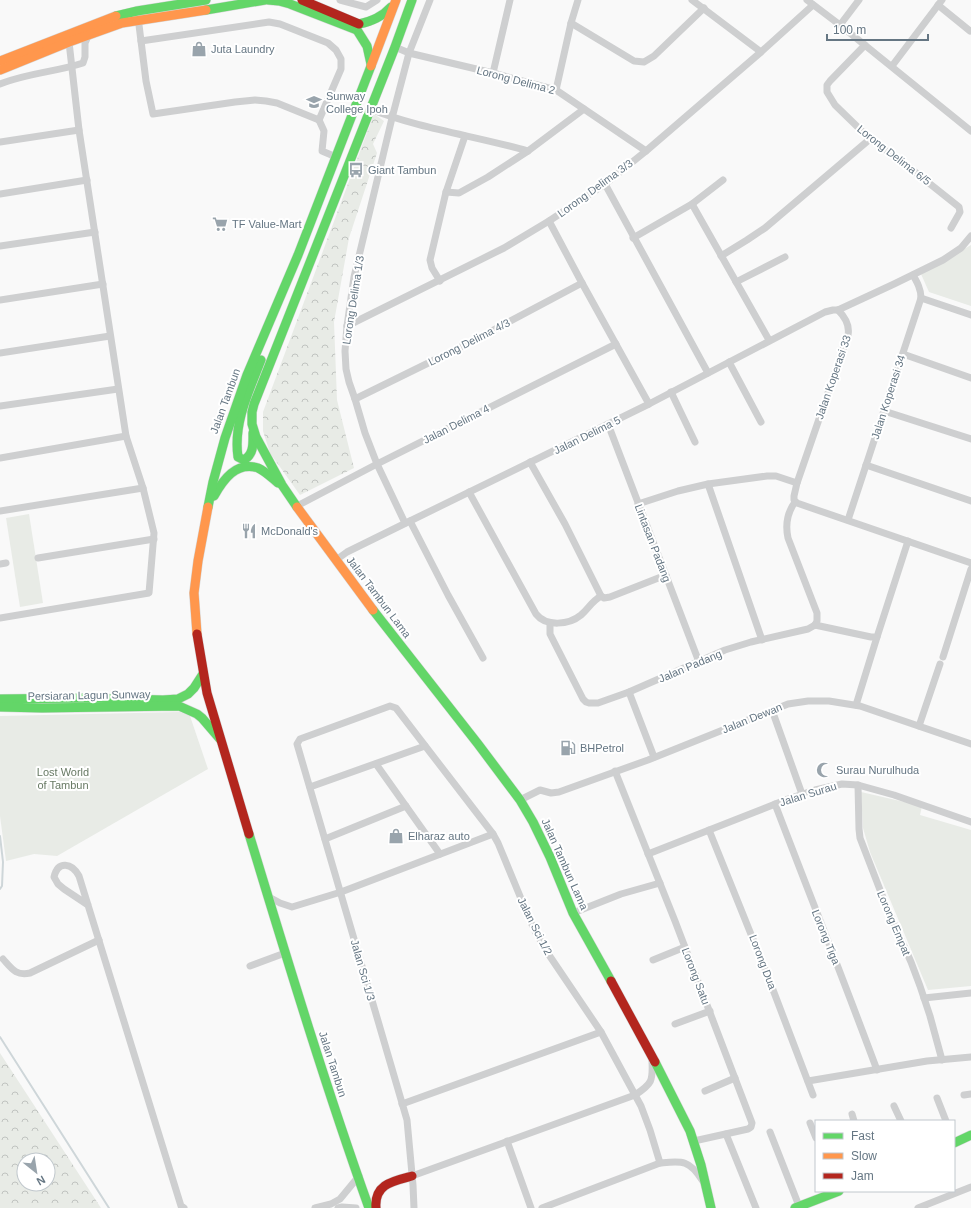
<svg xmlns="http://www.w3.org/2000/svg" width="971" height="1208" font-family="Arial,sans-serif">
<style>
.green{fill:#e8ebe6}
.forest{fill:url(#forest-crowns);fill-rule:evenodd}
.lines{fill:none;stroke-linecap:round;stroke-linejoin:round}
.stream{stroke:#ced6d9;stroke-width:2}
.fast-casing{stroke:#d5d6d7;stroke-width:10}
.slow-casing{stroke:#d5d6d7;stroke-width:10}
.jam-casing{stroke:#d5d6d7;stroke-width:10}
.street{stroke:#cecfd0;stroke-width:7}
.fast{stroke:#63d668;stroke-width:9}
.slow{stroke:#ff974d;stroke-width:9}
.jam{stroke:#b3261e;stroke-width:9}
.labels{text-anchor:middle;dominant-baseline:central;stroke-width:4;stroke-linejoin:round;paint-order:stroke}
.poi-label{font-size:11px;fill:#657683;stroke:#fff;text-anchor:start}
.street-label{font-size:11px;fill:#657683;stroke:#fff}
.park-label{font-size:11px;fill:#687a64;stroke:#fff}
</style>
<defs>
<pattern id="forest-crowns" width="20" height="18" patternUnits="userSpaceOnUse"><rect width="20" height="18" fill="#e8ebe6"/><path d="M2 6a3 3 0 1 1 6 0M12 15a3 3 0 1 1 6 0" fill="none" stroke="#c0c3c0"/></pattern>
</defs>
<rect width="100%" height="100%" fill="#f9f9f9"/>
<g class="green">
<path d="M971,245V306L929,292L921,274Z"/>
<path d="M29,514L43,603L20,607L6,518Z"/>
<path d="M180,712L190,716L208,769L57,856L34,854L6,861L0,816V716Z"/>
<path d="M861,792L922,806L920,815L971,830V986L928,990L870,852L863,828Z"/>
</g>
<g class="forest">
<path d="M374,114L384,121L373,144L377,153L349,238L334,322L337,400L354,468L300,495L270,453L263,431V412Z"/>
<path d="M0,1053L101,1208H0ZM24,1160H48V1184H24Z"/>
</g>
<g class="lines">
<g class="stream">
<path d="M0,836L3,862L2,886L0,889"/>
<path d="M0,1037L109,1208"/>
</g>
<g class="fast-casing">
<g id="fast">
<path d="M268,0L279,1L290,4L357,30"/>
<path d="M206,10L265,0"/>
<path d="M116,16L137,11L206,0"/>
<path d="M359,24C372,21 382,17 391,7"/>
<path d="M357,30L367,46L371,64"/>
<path d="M253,433C253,444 254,454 244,460L238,457C233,423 249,391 261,360"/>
<path d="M214,496C223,480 236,461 258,468C265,471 272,478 278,483"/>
<path d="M208,507L213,482L225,438L247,375L298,255L371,66"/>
<path d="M297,507L282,485L256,437L252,424V412L254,404L395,47L412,0"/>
<path d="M373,610L478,744L520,800L533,822L550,857L573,913L611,981"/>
<path d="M0,699L87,698L163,700L178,699L188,694L194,688L203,674"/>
<path d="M0,707L42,708L179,706L197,714L202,718L220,739"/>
<path d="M249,834C287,959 325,1085 369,1208"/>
<path d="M655,1062L690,1131L701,1165L711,1208"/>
<path d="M954,1143L971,1135"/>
<path d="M795,1208L839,1191"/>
</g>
</g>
<g class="slow-casing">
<g id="slow">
<path d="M0,61L116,16"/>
<path d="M371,66L396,0"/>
<path d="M0,70L69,42L122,23L206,10"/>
<path d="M297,507L373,610"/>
<path d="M197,634L194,593L198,561L208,507"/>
</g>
</g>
<g class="jam-casing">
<g id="jam">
<path d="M302,0L359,24"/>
<path d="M197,634L207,693L249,834"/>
<path d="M611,981L655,1062"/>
<path d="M376,1208C374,1184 393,1181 412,1176"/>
</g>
</g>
<g class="street">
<path d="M340,0L366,7L377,0"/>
<path d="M692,0L761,52"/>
<path d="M807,0L840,25L971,131"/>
<path d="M938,5L970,31"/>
<path d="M138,17L146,81L153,114L235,102L255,100L266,101L277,103L319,120"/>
<path d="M571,23L634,61L644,62L654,56L704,8"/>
<path d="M840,25L859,0"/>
<path d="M141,41L269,22L280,24L328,43L336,50L341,59V69L319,120"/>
<path d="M865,45L830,81L827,85V92L835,105L870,139L905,164L959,207L960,212L951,228"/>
<path d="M395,47L409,53L493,73L556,90L646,151"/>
<path d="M892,66L942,0"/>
<path d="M493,73L510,0"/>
<path d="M0,84C27,73 56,72 83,63L85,57V43L88,36"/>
<path d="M556,90L571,23L578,0"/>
<path d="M370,109C421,129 476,136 528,151"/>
<path d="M319,120L324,131L322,151L336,157"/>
<path d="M0,142L79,130"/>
<path d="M605,184L708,373"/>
<path d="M446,192L459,193L488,177L528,151L584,109"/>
<path d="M0,194L87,180"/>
<path d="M692,204L769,340"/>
<path d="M549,221L582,283L649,404"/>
<path d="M633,238L692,204L723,180"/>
<path d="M0,246L95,232"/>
<path d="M721,256L747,240L765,228L870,139"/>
<path d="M440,281L432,268L430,260L446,192L465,136"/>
<path d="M736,282L785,257"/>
<path d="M921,298L971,315"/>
<path d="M0,300L103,284"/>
<path d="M838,310C845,317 850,325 848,335L797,483L794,496V500L797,503L820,511L971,563"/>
<path d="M347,326L504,248L549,221L605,184L646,151L761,52L813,5"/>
<path d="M0,353L110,336"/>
<path d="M903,354L971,378"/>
<path d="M729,362L761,422"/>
<path d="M671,392L695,442"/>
<path d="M355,399L471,342L582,283"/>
<path d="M0,406L118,389"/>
<path d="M884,411L971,439"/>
<path d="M608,424L699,662"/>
<path d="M0,458L126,436"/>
<path d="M530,462L565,524L601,596L604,598L610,597L666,575"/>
<path d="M866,465L971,501"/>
<path d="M708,484L762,640"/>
<path d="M469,492L536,614C546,627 569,625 581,615C589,608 591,602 601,596"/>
<path d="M795,502C787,513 785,524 788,538L817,613V621L815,625"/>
<path d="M638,504L678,491L708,484L767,476H776L797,483"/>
<path d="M297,506L377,464L616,344"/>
<path d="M0,511L143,488"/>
<path d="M848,520L921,298C921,289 917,282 913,275"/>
<path d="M410,521L448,595L483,658"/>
<path d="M405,523L377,464L365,433L355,399L349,382L346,369L345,351L347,326L354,277L392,118L409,53L430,0"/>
<path d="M38,558L154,539"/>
<path d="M336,560L347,552L410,521L649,404L825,312L833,310H838L894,284L943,260L961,248L971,236"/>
<path d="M0,564L6,563"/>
<path d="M0,618L149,593L154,533L143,488L126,436L79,130L69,42L67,38"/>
<path d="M550,623V634L583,699L586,702L589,703H598L629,692L725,650L751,642L808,629L815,625"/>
<path d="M815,625L871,637H877L908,541"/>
<path d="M943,657L971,569"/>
<path d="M629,692L654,757"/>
<path d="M856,705L877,637"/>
<path d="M772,710L802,794"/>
<path d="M919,726L940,664"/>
<path d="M376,764L440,854"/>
<path d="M615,771L675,921L752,1123L751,1127L748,1129L694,1141"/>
<path d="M858,785L859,829L860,838L887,908L911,962L920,986L930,1016L942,1060"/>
<path d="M310,787L425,746"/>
<path d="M520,800L540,790L551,793L559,792L648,760L788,704L808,701H829L860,706L971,744"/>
<path d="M775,804C809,893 844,981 877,1070"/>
<path d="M709,830L767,974L813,1095"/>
<path d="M325,839L406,806"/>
<path d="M648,854L788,799L815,790L842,784L858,785L894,795L971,822"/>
<path d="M269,897L280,903L292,907L341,892L493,834"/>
<path d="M88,905L64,889L58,884L54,877C58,860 72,863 79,876L181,1206L184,1208"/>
<path d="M573,913L621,894L660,883"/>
<path d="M3,959C12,969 16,976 30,973L99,940"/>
<path d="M653,960L685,947"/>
<path d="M250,966L285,953"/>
<path d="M924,998L971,993"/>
<path d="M675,1024L710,1011"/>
<path d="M808,1081L927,1061L971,1057"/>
<path d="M705,1091L735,1078"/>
<path d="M964,1095L971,1094"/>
<path d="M937,1098L946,1121"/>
<path d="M402,1104L601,1032"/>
<path d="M894,1106L901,1121"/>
<path d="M852,1114L854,1121"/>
<path d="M810,1123L816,1138"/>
<path d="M770,1132L799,1206"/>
<path d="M726,1134L756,1208"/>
<path d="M507,1141L531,1208"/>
<path d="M412,1176L635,1095C652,1084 653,1081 652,1061"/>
<path d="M315,1208L331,1204L340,1199L359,1176"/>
<path d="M338,1208L342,1207L356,1208"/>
<path d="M414,1208L413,1185L407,1120L297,744L300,739L390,706L396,708L493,834L498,843L529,918L536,933L549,955L601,1032L641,1106L650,1130L660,1163"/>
<path d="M542,1208L660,1163C681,1161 689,1159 702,1180"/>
<path d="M918,1208L971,1187"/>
</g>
<use href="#fast" class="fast"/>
<use href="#slow" class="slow"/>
<use href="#jam" class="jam"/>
</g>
<defs>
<g id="shop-bare" transform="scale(1.2)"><path d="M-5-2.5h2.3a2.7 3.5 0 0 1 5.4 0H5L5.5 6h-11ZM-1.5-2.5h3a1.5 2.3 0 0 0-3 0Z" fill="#99a4ac" stroke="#fff" stroke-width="2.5" paint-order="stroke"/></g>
<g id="university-bare" transform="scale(1.2)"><path d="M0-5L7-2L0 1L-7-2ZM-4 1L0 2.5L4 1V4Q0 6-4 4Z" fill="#99a4ac" stroke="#fff" stroke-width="2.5" paint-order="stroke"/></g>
<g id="bus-bare" transform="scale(1.2)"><path d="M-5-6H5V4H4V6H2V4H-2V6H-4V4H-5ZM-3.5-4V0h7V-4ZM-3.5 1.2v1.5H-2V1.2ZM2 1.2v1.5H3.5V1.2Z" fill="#99a4ac" stroke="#fff" stroke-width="2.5" paint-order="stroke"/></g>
<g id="supermarket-bare" transform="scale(1.2)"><path d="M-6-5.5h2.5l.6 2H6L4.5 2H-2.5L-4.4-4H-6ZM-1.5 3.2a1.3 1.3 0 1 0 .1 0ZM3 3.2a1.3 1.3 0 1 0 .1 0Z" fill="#99a4ac" stroke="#fff" stroke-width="2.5" paint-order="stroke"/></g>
<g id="restaurant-bare" transform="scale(1.2)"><path d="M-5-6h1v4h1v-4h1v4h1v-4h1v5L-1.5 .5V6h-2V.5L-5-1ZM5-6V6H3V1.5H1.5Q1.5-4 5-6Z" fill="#99a4ac" stroke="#fff" stroke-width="2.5" paint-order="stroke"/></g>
<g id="fuel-bare" transform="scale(1.2)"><path d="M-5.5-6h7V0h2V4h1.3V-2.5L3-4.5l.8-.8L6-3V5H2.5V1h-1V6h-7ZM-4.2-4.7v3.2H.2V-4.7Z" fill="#99a4ac" stroke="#fff" stroke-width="2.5" paint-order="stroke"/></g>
<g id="mosque-bare" transform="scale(1.2)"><path d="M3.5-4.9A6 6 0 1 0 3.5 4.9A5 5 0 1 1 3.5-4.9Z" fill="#99a4ac" stroke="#fff" stroke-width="2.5" paint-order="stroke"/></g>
</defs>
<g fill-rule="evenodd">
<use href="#shop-bare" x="199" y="49"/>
<use href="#university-bare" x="314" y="102"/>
<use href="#bus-bare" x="356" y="170"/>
<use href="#supermarket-bare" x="220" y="224"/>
<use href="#restaurant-bare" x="249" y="531"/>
<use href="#fuel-bare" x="568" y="748"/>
<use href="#mosque-bare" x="824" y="770"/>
<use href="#shop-bare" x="396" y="836"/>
</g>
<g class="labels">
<g class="poi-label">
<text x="211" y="49">Juta Laundry</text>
<text x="326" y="96">Sunway<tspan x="326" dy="13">College Ipoh</tspan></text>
<text x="368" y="170">Giant Tambun</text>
<text x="232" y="224">TF Value-Mart</text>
<text x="261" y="531">McDonald's</text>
<text x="580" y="748">BHPetrol</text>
<text x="836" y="770">Surau Nurulhuda</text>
<text x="408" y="836">Elharaz auto</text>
</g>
<g class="street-label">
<text transform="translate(516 80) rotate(15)">Lorong Delima 2</text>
<text transform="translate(894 155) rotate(38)">Lorong Delima 6/5</text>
<text transform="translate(595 188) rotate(-36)">Lorong Delima 3/3</text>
<text transform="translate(353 300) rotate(-81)">Lorong Delima 1/3</text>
<text transform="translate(469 342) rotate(-27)">Lorong Delima 4/3</text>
<text transform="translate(833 377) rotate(-71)">Jalan Koperasi 33</text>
<text transform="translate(888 397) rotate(-72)">Jalan Koperasi 34</text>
<text transform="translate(225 401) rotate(-70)">Jalan Tambun</text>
<text transform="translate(456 424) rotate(-27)">Jalan Delima 4</text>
<text transform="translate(587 435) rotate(-26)">Jalan Delima 5</text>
<text transform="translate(653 543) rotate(69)">Lintasan Padang</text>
<text transform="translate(379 597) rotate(53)">Jalan Tambun Lama</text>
<text transform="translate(690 666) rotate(-23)">Jalan Padang</text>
<text transform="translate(89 695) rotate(-1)">Persiaran Lagun Sunway</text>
<text transform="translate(752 718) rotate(-22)">Jalan Dewan</text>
<text transform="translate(808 794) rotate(-17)">Jalan Surau</text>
<text transform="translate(565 864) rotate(66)">Jalan Tambun Lama</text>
<text transform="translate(894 923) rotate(67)">Lorong Empat</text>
<text transform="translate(535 926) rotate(63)">Jalan Sci 1/2</text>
<text transform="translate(826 937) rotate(68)">Lorong Tiga</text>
<text transform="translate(763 962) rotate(69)">Lorong Dua</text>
<text transform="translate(363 970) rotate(74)">Jalan Sci 1/3</text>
<text transform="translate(696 976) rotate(69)">Lorong Satu</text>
<text transform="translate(333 1064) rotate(72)">Jalan Tambun</text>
</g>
<g class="park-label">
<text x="63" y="772">Lost World<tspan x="63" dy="13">of Tambun</tspan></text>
</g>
</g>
<rect x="815" y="1120" width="140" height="72" fill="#ffffff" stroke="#c1c8cd"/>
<rect x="823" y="1133" width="20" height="6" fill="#63d668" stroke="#c1c8cd"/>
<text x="851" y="1140" font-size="12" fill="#657683">Fast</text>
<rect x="823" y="1153" width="20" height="6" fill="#ff974d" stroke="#c1c8cd"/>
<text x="851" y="1160" font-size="12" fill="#657683">Slow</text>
<rect x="823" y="1173" width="20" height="6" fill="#b3261e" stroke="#c1c8cd"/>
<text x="851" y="1180" font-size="12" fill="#657683">Jam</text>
<g transform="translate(36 1172) rotate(150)"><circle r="19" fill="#ffffff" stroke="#c1c8cd"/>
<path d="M0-3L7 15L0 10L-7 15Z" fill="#99a4ac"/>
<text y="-6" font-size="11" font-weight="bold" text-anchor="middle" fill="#657683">N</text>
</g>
<path d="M827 34v6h101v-6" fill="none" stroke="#657683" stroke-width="2"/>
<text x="833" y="34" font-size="12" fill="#657683" stroke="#ffffff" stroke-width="3" paint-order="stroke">100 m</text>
</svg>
